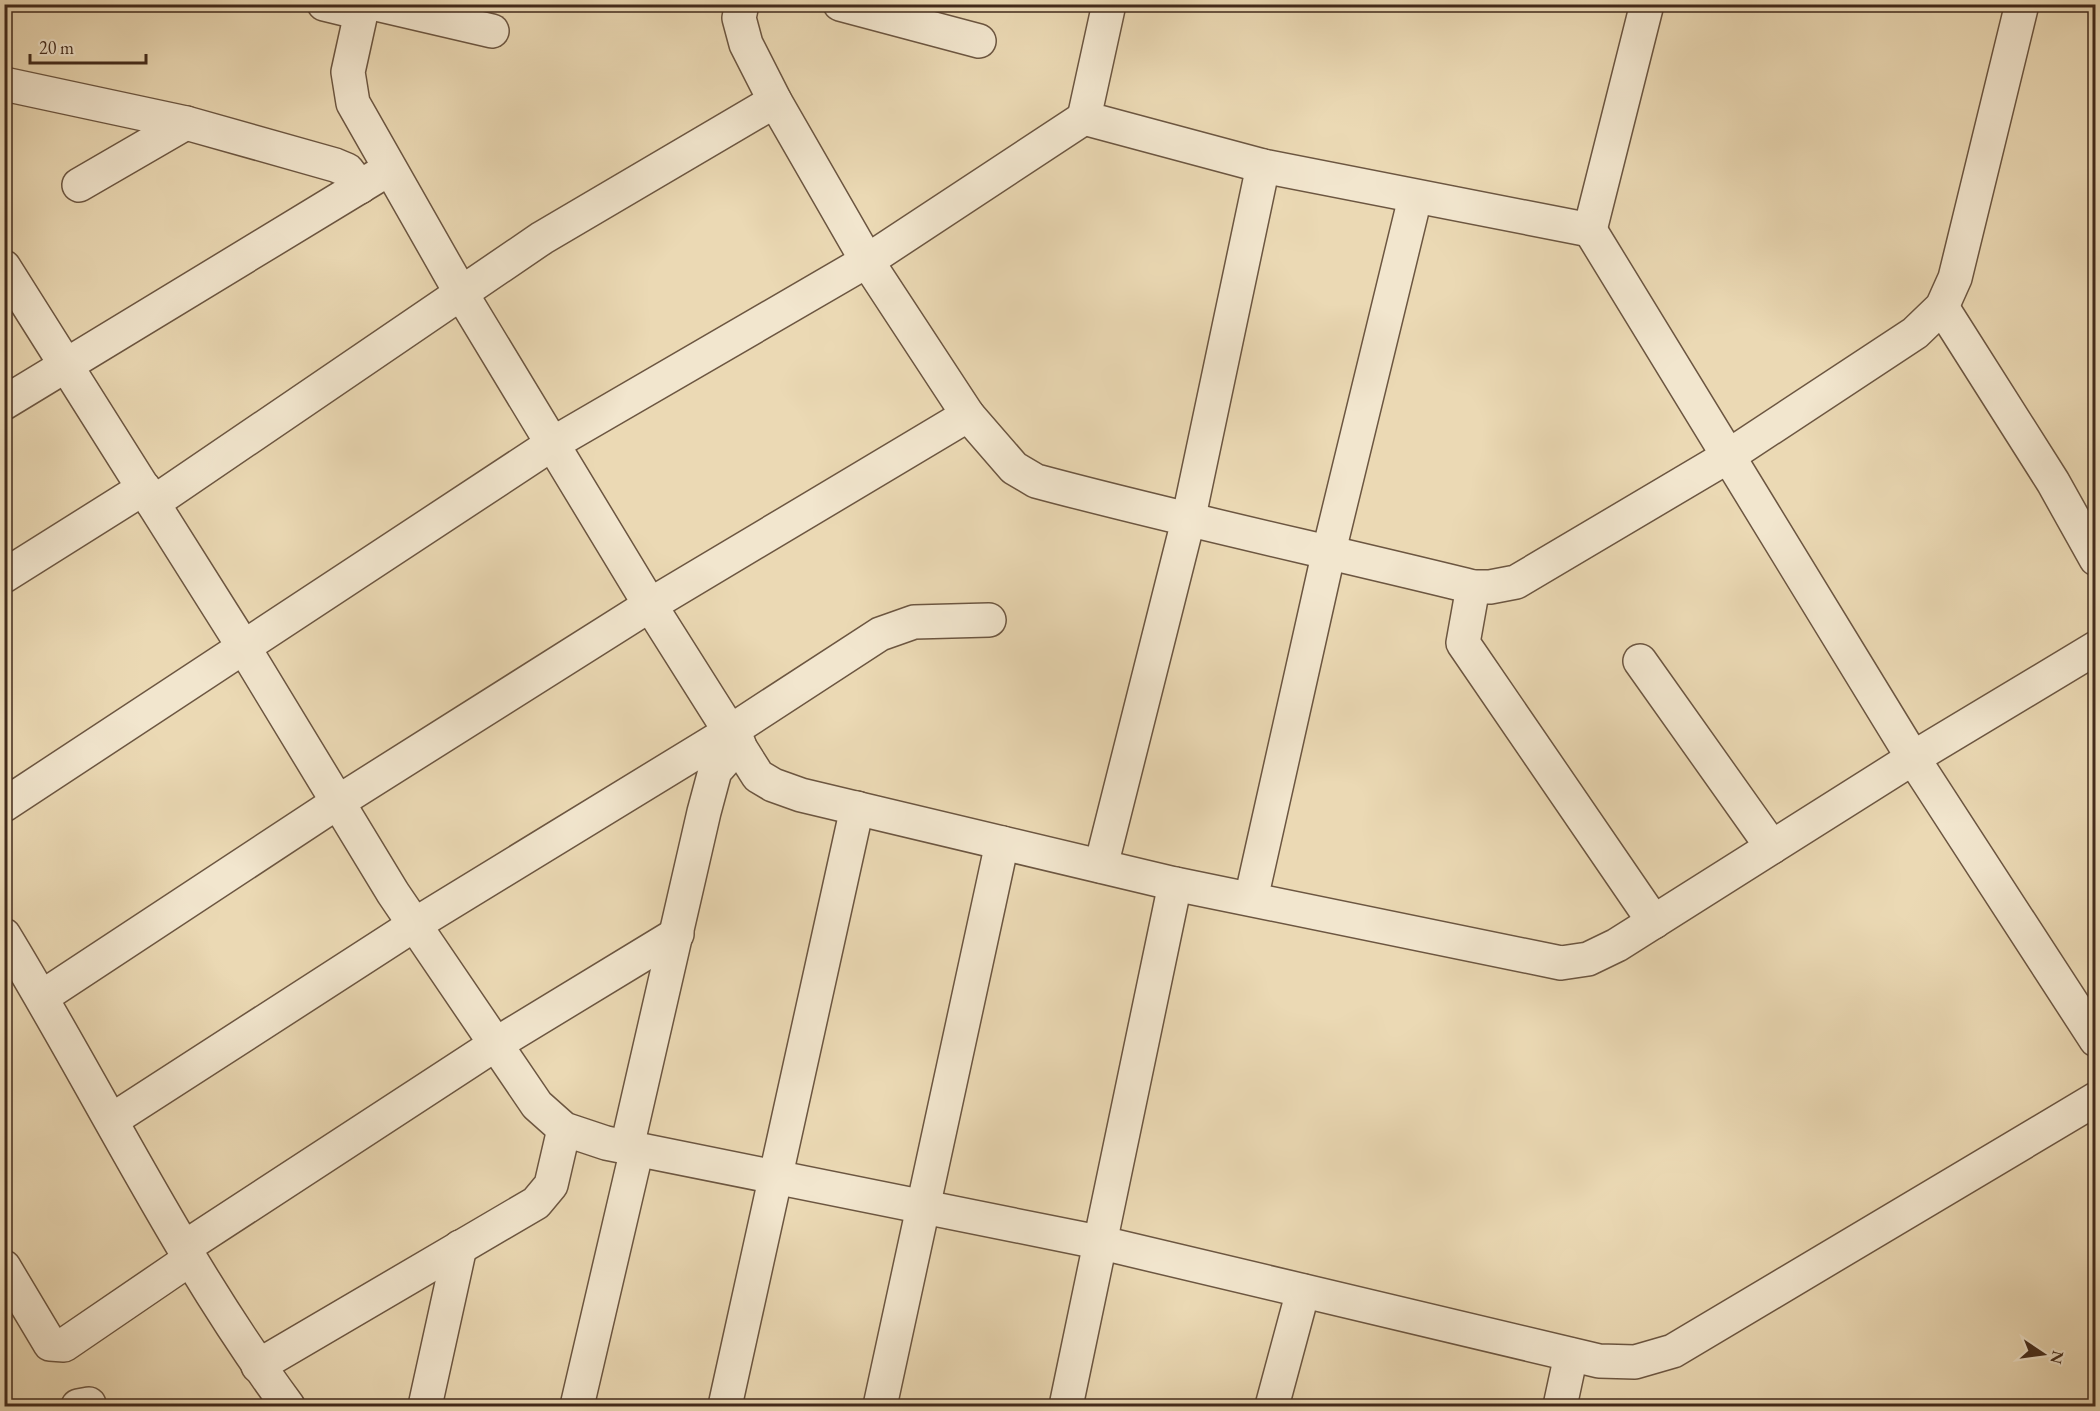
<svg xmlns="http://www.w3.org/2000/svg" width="2100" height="1411" font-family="'EB Garamond',serif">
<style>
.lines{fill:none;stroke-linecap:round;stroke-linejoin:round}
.minor-casing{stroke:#6c5641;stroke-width:36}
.minor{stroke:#f2e6ce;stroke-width:33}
</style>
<rect width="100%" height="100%" fill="#ebd9b4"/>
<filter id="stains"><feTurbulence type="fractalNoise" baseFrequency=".00333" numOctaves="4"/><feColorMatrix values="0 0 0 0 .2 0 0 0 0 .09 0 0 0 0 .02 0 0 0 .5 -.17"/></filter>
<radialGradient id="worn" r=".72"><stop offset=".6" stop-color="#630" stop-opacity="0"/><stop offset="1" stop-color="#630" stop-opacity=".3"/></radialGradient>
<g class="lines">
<g class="minor-casing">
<g id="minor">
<path d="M324,4L361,13"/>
<path d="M363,4L348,72L353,103L461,293L650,605L758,776L773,785L801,795L1175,884L1561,963L1588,959L1617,945L1913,758L2096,648"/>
<path d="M376,4L492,31"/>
<path d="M742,4L739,18L746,44L775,101L867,261L968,415L1014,468L1036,481C1181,520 1328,551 1473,587H1490L1516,582L1727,457L1915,333L1942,307L1955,278L2022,4"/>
<path d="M840,4L979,41"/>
<path d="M1109,4L1084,118L1263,166L1590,230L1647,4"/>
<path d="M4,84L186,123L335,165L347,170L360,187"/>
<path d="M79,185L186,123"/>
<path d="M1590,230L1913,758L2096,1040"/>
<path d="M4,267L243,646L393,893L537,1105L564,1129L606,1143L1098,1242L1599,1361L1635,1362L1673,1351L2096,1099"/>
<path d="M1942,307L2053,482L2096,559"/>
<path d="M4,403L389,169"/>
<path d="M153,503L542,238L775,101"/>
<path d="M4,576L144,488"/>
<path d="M1473,587L1463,643L1654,922"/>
<path d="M1640,661L1772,847"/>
<path d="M4,805L552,444L867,261L1084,118"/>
<path d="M1101,866L1188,521L1263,166"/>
<path d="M1251,899L1329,551L1415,198"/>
<path d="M4,935C99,1091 179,1259 288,1406"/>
<path d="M42,997L338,802L650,605L968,415"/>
<path d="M112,1120L414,925L731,731L880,634L914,622L989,620"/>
<path d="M627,1147L704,812L715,771L739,744"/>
<path d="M185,1247L496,1044L677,934"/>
<path d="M4,1267L50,1344L64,1345L190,1259"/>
<path d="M258,1366L536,1203L551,1185L564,1129"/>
<path d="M78,1406L89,1404"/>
<path d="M425,1406L460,1247"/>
<path d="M577,1406L637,1149"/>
<path d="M725,1406L857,808"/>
<path d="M880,1406L1002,843"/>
<path d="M1066,1406L1175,884"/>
<path d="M1272,1406L1303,1291"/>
<path d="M1560,1406L1571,1355"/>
</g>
</g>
<use href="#minor" class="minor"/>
</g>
<rect width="2100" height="1411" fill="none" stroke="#ebd9b4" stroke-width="24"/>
<rect x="6" y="6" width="2088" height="1399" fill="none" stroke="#422a1b" stroke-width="3"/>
<rect x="12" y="12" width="2076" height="1387" fill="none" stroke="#422a1b" stroke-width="1.5"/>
<g transform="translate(2043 1354) rotate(103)" stroke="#f2e6ce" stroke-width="4.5" paint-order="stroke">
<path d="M0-4.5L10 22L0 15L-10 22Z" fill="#422a1b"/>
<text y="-9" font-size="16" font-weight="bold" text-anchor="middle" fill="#422a1b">N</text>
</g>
<path d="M30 54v9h116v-9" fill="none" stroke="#422a1b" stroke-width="3"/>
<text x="39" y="54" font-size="18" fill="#422a1b" stroke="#f2e6ce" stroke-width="4.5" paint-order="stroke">20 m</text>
<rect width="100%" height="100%" filter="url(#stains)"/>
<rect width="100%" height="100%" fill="url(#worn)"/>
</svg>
